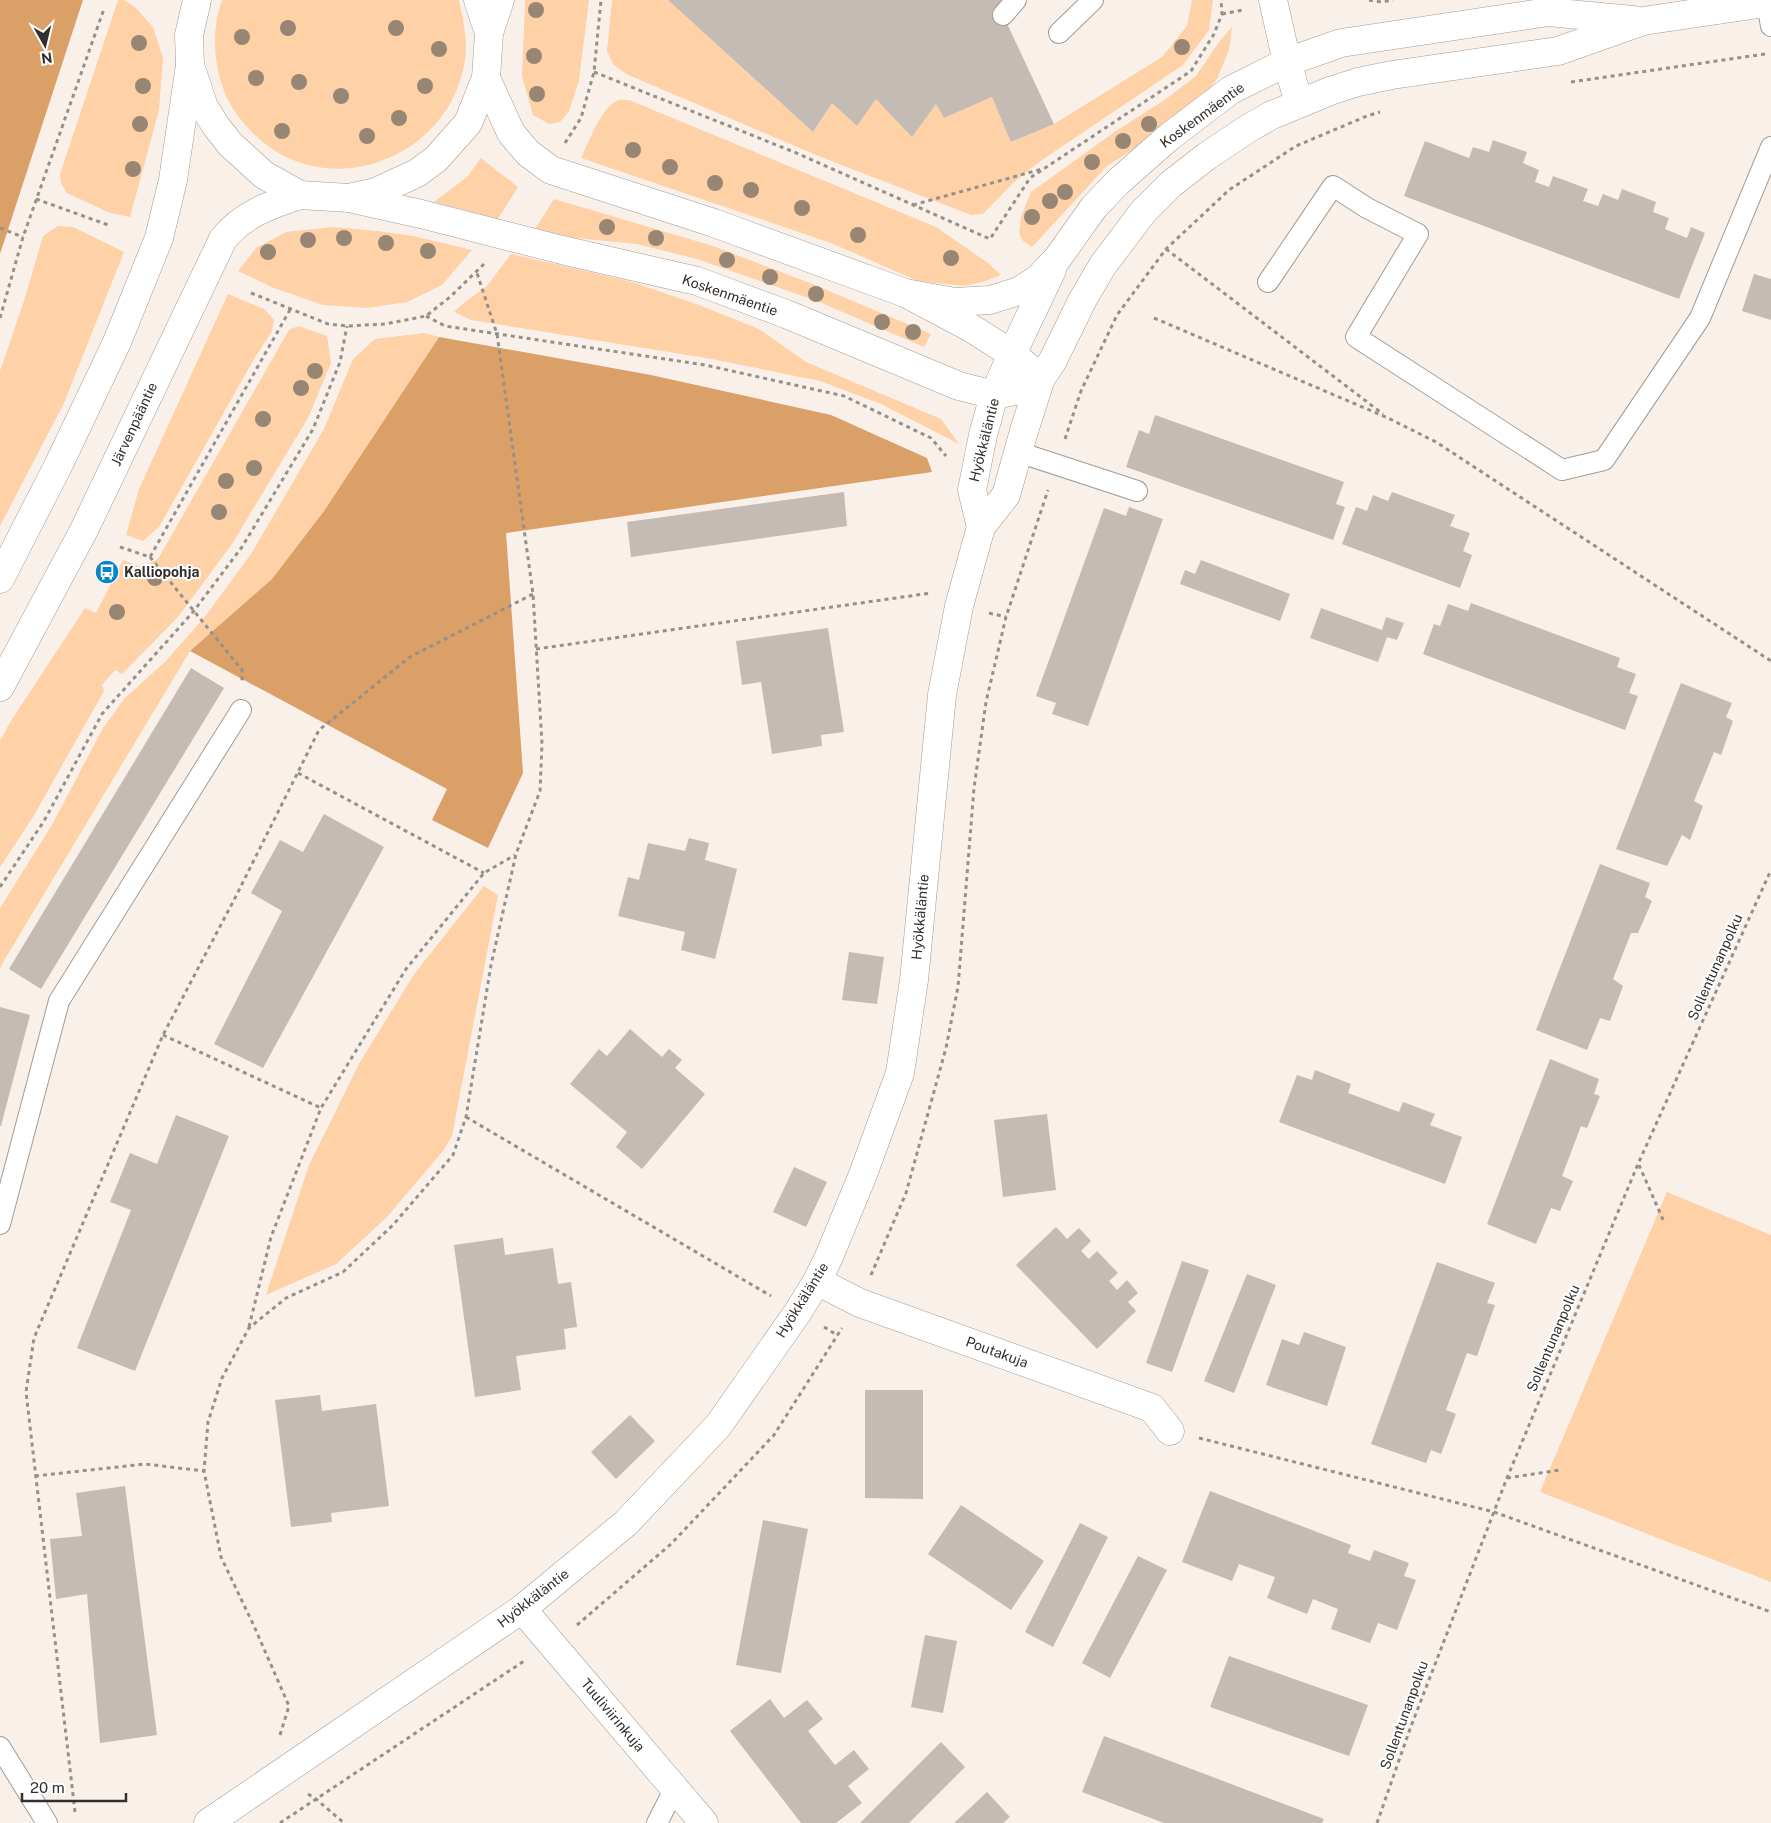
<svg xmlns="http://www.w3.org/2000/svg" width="1771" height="1823" font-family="'Public Sans',sans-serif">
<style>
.green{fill:#fed1a6}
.forest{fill:#daa068}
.building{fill:#c3bbb4}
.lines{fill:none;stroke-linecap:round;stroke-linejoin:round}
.service-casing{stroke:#a39b94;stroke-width:22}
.minor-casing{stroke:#a39b94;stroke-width:29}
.tertiary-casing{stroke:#a39b94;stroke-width:29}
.secondary-casing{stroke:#a39b94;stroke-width:29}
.primary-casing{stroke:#a39b94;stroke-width:29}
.path{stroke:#95908a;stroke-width:3;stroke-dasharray:4 4;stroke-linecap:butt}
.service{stroke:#fff;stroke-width:20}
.minor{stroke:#fff;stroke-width:28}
.tertiary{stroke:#fff;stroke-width:28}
.secondary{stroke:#fff;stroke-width:28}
.primary{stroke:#fff;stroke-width:28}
.tree{fill:#978674}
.labels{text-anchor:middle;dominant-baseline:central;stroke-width:4;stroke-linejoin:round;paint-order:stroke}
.street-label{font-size:14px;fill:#322f2c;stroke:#fff}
.poi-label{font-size:14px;font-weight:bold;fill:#322f2c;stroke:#fff;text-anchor:start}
</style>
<rect width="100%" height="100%" fill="#f9f1e9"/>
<g class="green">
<path d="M118,0H124L134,6L153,27L163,58L159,110L130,217L110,213L67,193L61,183L60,174Z"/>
<path d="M222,0H459C463,20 468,39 465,60C450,160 325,206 253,133C239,119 228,104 222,85C213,57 212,28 222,0Z"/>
<path d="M525,0H589L579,80L569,111L560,122L549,124L533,115L522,76Z"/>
<path d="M612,0H668L813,132L832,103L857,126L876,99L912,136L936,104L944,118L992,97L1012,142L1054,124L1162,57L1187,26L1192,0H1213L1209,30L1183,65L1042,160L1013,183L983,214L971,215L821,157L626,74L613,64L607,51Z"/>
<path d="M1232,27L1229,50L1217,79L1199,103L1184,117L1107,166L1032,247L1023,241L1019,233L1021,217L1031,192L1116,131L1166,99L1196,76L1219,42Z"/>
<path d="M629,100L936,227L988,263L1001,275L982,282L964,286L918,281L831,243L581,158C588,144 602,106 617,101C620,99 625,100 629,100Z"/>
<path d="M481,158L518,187L498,219L434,202L467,177Z"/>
<path d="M554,199L713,246L815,285L931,334L924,347L817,301L697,259L637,244L575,238L535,229Z"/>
<path d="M58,226L73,227L124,252L64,403L0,526V371L24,301L43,236Z"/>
<path d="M333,227L377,231L413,236L472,250L442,285L407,302L367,308L323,305L274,288L238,271L256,248L286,232Z"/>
<path d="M511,254L629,281L699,305L759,329L806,362L941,419L959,444L881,404L820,381L712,359L471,320L454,312L465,302L487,286Z"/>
<path d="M228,294L264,309L274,320L272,331L254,359L159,527L143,541L126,535L139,489Z"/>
<path d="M298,326L327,336L331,363L308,418L232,544L178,617L122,674L115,670L102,685L104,691L33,817L0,867V741L9,724L85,608L96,613L123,560L141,567L158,559L289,330Z"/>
<path d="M424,333L439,337L324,511L272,579L190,651L2,964L0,969V908L52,825L103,728L125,698L166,661L207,614L251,554L324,429L353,359L375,339Z"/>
<path d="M484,886L498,895L452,1136L442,1152L387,1217L336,1264L266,1295L309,1165L360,1062L415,973Z"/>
<path d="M1667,1192L1771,1235V1582L1540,1492Z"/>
</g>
<g class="forest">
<path d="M0,0H83L0,254Z"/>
<path d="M439,337L651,375L831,415L927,458L932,472L506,533L523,773L488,848L432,820L447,789L190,651L272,579L324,511Z"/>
</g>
<g class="building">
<path d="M668,0H1004L1003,15L1054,124L1011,142L992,97L944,118L936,104L912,137L876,99L857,126L832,103L813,132Z"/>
<path d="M1493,140L1527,152L1523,163L1539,170L1535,182L1549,187L1553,176L1588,189L1583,201L1598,206L1603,194L1618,200L1622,189L1656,202L1653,212L1669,218L1665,229L1687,238L1691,227L1705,233L1679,299L1404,196L1425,141L1469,158L1473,147L1489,152Z"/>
<path d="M1754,274L1771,279V320L1742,311Z"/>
<path d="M1155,415L1344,482L1336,504L1345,507L1333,540L1126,467L1139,430L1149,434Z"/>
<path d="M844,492L847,526L631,557L627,522Z"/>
<path d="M1392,492L1455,515L1450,526L1470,533L1463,551L1472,555L1460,588L1342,544L1356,507L1367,511L1373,495L1388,501Z"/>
<path d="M1129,507L1163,519L1088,726L1052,714L1056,703L1036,696L1104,508L1126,516Z"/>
<path d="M1201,560L1290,594L1280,621L1180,584L1185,570L1195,574Z"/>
<path d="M1471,603L1620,658L1617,667L1636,674L1629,693L1638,696L1625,730L1423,654L1434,624L1440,626L1448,604L1468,611Z"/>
<path d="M1321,608L1382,630L1386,617L1404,623L1397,640L1387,637L1378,662L1310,638Z"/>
<path d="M828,628L844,732L821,735L822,746L772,754L761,682L742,685L736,641Z"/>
<path d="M191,668L224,688L41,989L9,969Z"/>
<path d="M1681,683L1732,703L1726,717L1733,721L1721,755L1714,752L1694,801L1703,806L1690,840L1682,835L1667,866L1616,849Z"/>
<path d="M324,814L384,847L263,1068L214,1044L282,911L251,893L280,840L303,852Z"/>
<path d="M689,838L709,843L705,860L737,869L715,959L681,950L685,932L618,916L628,877L639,880L648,843L685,851Z"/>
<path d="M1600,864L1650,883L1645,897L1652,901L1638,933H1631L1613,979L1623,986L1610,1021L1600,1018L1587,1050L1536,1030Z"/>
<path d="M849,952L884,957L877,1004L842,1000Z"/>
<path d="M0,1007L30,1015L1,1126H0Z"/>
<path d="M630,1029L662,1057L669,1049L682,1060L675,1068L705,1094L642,1169L616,1147L627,1132L570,1084L599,1049L607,1056Z"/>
<path d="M1550,1059L1599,1079L1594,1094L1600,1096L1587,1128L1581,1126L1562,1176L1573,1181L1560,1211L1551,1208L1536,1244L1487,1224Z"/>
<path d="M1315,1070L1351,1084L1348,1093L1399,1112L1403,1102L1435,1114L1430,1125L1462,1137L1445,1184L1279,1122L1297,1075L1312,1080Z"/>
<path d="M1047,1114L1056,1190L1003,1197L994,1120Z"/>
<path d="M176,1115L229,1136L135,1371L77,1348L131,1210L110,1202L130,1153L157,1164Z"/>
<path d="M794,1167L827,1182L806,1227L773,1212Z"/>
<path d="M1056,1227L1067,1239L1079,1228L1091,1241L1081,1251L1089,1259L1097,1251L1118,1273L1109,1281L1117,1290L1127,1280L1138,1293L1128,1302L1136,1311L1097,1349L1016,1265Z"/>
<path d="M503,1238L505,1255L553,1248L558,1284L571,1282L577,1327L564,1329L566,1349L516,1356L521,1390L475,1397L454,1245Z"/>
<path d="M1182,1261L1209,1270L1172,1372L1146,1363Z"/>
<path d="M1437,1262L1495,1283L1487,1303L1495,1305L1477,1356L1467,1353L1446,1410L1456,1414L1441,1454L1431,1450L1426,1463L1371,1444Z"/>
<path d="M1247,1274L1276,1285L1234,1393L1204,1381Z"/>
<path d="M1304,1332L1346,1347L1327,1406L1266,1385L1282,1339L1299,1345Z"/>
<path d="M865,1390H923V1499L865,1498Z"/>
<path d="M320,1395L322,1411L376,1404L389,1506L331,1513L332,1522L291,1527L275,1400Z"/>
<path d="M630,1415L655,1441L616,1479L591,1452Z"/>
<path d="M125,1486L157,1735L100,1743L87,1594L56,1599L50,1539L82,1536L76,1493Z"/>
<path d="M1210,1491L1351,1545L1348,1553L1370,1561L1374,1550L1409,1563L1404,1576L1416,1580L1397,1630L1378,1623L1370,1643L1331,1629L1338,1609L1313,1599L1307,1614L1267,1598L1275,1577L1239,1564L1232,1581L1182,1562Z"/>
<path d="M961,1505L1044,1561L1011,1610L928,1554Z"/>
<path d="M763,1520L808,1529L781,1673L736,1665Z"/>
<path d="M1080,1523L1108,1537L1053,1647L1025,1632Z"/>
<path d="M1138,1556L1167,1570L1110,1678L1082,1663Z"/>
<path d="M925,1635L957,1641L943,1713L911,1707Z"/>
<path d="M1229,1656L1368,1705L1349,1756L1210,1707Z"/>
<path d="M770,1699L784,1718L807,1700L823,1719L808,1731L835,1765L854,1750L869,1769L848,1786L862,1803L836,1823H801L730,1731Z"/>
<path d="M1104,1736L1324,1819L1322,1823H1164L1082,1792Z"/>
<path d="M941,1742L965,1767L909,1823H860Z"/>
<path d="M987,1792L1010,1817L1003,1823H954Z"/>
</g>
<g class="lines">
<g class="service-casing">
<g id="service">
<path d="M1767,3L1771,26"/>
<path d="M1003,15L1016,0"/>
<path d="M1059,33L1093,0"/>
<path d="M1268,282L1333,186L1367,208L1418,234L1356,337L1562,470L1604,460L1700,318L1771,147"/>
<path d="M1018,452L1137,491"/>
<path d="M0,1224L59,1001L241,710"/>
<path d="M0,1747L47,1823"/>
<path d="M657,1823L675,1788"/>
</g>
</g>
<g class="minor-casing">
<g id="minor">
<path d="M1287,62L1299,103"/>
<path d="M981,527L972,490L983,435L994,395L1012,354"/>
<path d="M817,1281L860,1303L1152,1408L1170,1431"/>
<path d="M522,1609L704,1823"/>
<path d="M208,1823L522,1609L626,1523L718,1426L798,1312L817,1281L828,1259L862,1177L900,1073L914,980L942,695L959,606L981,527L1006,495L1024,431L1041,378"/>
</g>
</g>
<g class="tertiary-casing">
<g id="tertiary">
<path d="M1273,0L1287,62"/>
<path d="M486,78L511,133L528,153L551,170L714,223L905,293L971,328L1012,354L1041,378"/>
<path d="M349,198L421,214L562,250L697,281L786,314L959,386L994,395L1015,391L1041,378L1052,362L1083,299L1103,265L1143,212L1171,184L1207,156L1249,128L1272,115L1330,91L1358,82L1392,75L1558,51L1643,21L1771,2"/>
<path d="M905,293L955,302L990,300L1019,291L1038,279L1057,259L1094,207L1119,181L1169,137L1231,90L1287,62L1341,43L1548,12L1633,20"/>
<path d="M1012,354L1052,270"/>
</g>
</g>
<g class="secondary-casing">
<g id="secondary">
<path d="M0,579L58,466L117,342L159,238L173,180L190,65"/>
<path d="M0,687L84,530L223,239C243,214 270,205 300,195"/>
</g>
</g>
<g class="primary-casing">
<g id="primary">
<path d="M197,0L189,35L190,65L204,107L216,126L230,144L264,175L300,195L349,198L376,192L417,173L436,159L468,123L486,78L489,33L478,0"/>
<path d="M489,33L500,0"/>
</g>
</g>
<g class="path">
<path d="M1369,0L1381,2L1393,0"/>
<path d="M1222,14L1243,10"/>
<path d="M594,72L794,152L990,239L1030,178L1191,71L1214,34L1222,14L1221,0"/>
<path d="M1571,82L1765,54"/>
<path d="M565,143L581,118L594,72L601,0"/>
<path d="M36,199L111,226"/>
<path d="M913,205L1042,169"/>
<path d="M0,228L23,237"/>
<path d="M1166,249L1383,414"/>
<path d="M251,293L328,324L347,326L385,324L426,316L450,297L484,264"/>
<path d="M426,316L445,326L705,365L844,396L931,438L946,456"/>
<path d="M0,318L23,237L104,9"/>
<path d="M1154,318L1388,418L1436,442L1771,661"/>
<path d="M1065,439L1081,391L1117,315L1166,249L1229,190L1296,146L1367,116L1380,112"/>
<path d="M120,547L150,557L291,308"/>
<path d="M150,557L242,670V684"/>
<path d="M989,613L1006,617"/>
<path d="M536,649L931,593"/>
<path d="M298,773L484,873"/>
<path d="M0,887L44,821L102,714L193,612L242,547L313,429L340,362L347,326"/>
<path d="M163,1035L321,1108"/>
<path d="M466,1117L771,1296"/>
<path d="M1639,1165L1664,1222"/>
<path d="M871,1275L906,1193L946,1048L958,987L974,788L986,702L1006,617L1048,490"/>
<path d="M249,1327L271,1237L321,1108L406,969L484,873L515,855"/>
<path d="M824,1327L837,1335"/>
<path d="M1199,1438L1494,1512L1771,1612"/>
<path d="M35,1476L145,1464L204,1471"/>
<path d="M1507,1478L1560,1470"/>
<path d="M577,1625L671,1544L774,1435L842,1328"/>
<path d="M280,1735L289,1706L254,1626L221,1557L204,1471L208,1422L222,1378L249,1328L286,1298L343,1272L393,1225L453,1155L466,1117L491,965L516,854L540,791L542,744L533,594L497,334L477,273"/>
<path d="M308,1794L316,1799L344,1823"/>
<path d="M75,1812L26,1392L34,1338L163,1035L235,898L319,730L410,657L533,594"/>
<path d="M280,1823L524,1661"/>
<path d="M1377,1823L1410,1729L1507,1478L1638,1164L1771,870"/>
</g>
<use href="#service" class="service"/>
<use href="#minor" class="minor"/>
<use href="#tertiary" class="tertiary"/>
<use href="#secondary" class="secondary"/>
<use href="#primary" class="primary"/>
</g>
<g class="tree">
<circle cx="536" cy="10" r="8"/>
<circle cx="288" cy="28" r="8"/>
<circle cx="396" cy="28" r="8"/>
<circle cx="242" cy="37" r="8"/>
<circle cx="139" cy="43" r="8"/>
<circle cx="1182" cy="47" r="8"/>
<circle cx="439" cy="49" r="8"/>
<circle cx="534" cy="56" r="8"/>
<circle cx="256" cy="78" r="8"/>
<circle cx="299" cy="82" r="8"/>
<circle cx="143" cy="86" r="8"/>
<circle cx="425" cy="86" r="8"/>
<circle cx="537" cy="94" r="8"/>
<circle cx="341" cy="96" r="8"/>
<circle cx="399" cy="118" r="8"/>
<circle cx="140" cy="124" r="8"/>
<circle cx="1149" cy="124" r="8"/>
<circle cx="282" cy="131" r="8"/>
<circle cx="367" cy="136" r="8"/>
<circle cx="1123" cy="141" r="8"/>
<circle cx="633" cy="150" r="8"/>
<circle cx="1092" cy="162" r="8"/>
<circle cx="670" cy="167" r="8"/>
<circle cx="133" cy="169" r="8"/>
<circle cx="715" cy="183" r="8"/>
<circle cx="751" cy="190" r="8"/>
<circle cx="1065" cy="192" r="8"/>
<circle cx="1050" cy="201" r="8"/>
<circle cx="802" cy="208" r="8"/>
<circle cx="1032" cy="217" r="8"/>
<circle cx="607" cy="227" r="8"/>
<circle cx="858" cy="235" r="8"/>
<circle cx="344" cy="238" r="8"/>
<circle cx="656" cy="238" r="8"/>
<circle cx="308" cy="240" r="8"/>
<circle cx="386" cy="243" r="8"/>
<circle cx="428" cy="251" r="8"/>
<circle cx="268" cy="252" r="8"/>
<circle cx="951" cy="258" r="8"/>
<circle cx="727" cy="260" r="8"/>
<circle cx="770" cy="277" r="8"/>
<circle cx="816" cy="294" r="8"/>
<circle cx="882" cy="322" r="8"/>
<circle cx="913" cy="332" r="8"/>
<circle cx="315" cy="371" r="8"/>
<circle cx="301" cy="388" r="8"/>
<circle cx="263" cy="419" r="8"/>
<circle cx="254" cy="468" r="8"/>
<circle cx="226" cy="481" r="8"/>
<circle cx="219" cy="512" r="8"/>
<circle cx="155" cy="578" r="8"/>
<circle cx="117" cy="612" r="8"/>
</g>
<defs>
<g id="bus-disc" transform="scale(1.25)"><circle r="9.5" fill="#0983cc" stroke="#fff"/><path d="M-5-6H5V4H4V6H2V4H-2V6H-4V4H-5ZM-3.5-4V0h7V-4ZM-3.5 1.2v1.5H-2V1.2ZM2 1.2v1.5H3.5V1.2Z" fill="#fff"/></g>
</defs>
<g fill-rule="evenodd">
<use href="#bus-disc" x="107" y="572"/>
</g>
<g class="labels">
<g class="street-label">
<text transform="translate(1202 115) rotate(-36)">Koskenmäentie</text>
<text transform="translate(730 295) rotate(19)">Koskenmäentie</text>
<text transform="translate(134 424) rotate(-65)">Järvenpääntie</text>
<text transform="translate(984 440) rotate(-76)">Hyökkäläntie</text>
<text transform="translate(920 917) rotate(-85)">Hyökkäläntie</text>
<text transform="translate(1715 967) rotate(-66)">Sollentunanpolku</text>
<text transform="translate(802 1300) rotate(-58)">Hyökkäläntie</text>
<text transform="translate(1553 1338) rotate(-67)">Sollentunanpolku</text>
<text transform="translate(997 1352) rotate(20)">Poutakuja</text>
<text transform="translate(533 1598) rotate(-38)">Hyökkäläntie</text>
<text transform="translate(613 1715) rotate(50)">Tuuliviirinkuja</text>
<text transform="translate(1404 1715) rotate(-70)">Sollentunanpolku</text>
</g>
<g class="poi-label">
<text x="124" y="572">Kalliopohja</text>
</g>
</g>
<g transform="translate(45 45) rotate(172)" stroke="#ffffff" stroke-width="4" paint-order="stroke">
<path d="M0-4L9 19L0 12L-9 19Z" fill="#322f2c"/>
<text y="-8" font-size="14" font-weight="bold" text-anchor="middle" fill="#322f2c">N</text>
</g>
<path d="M22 1793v8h104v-8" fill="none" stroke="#322f2c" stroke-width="2.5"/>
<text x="30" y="1793" font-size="15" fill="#322f2c" stroke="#ffffff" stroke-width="4" paint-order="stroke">20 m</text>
</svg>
